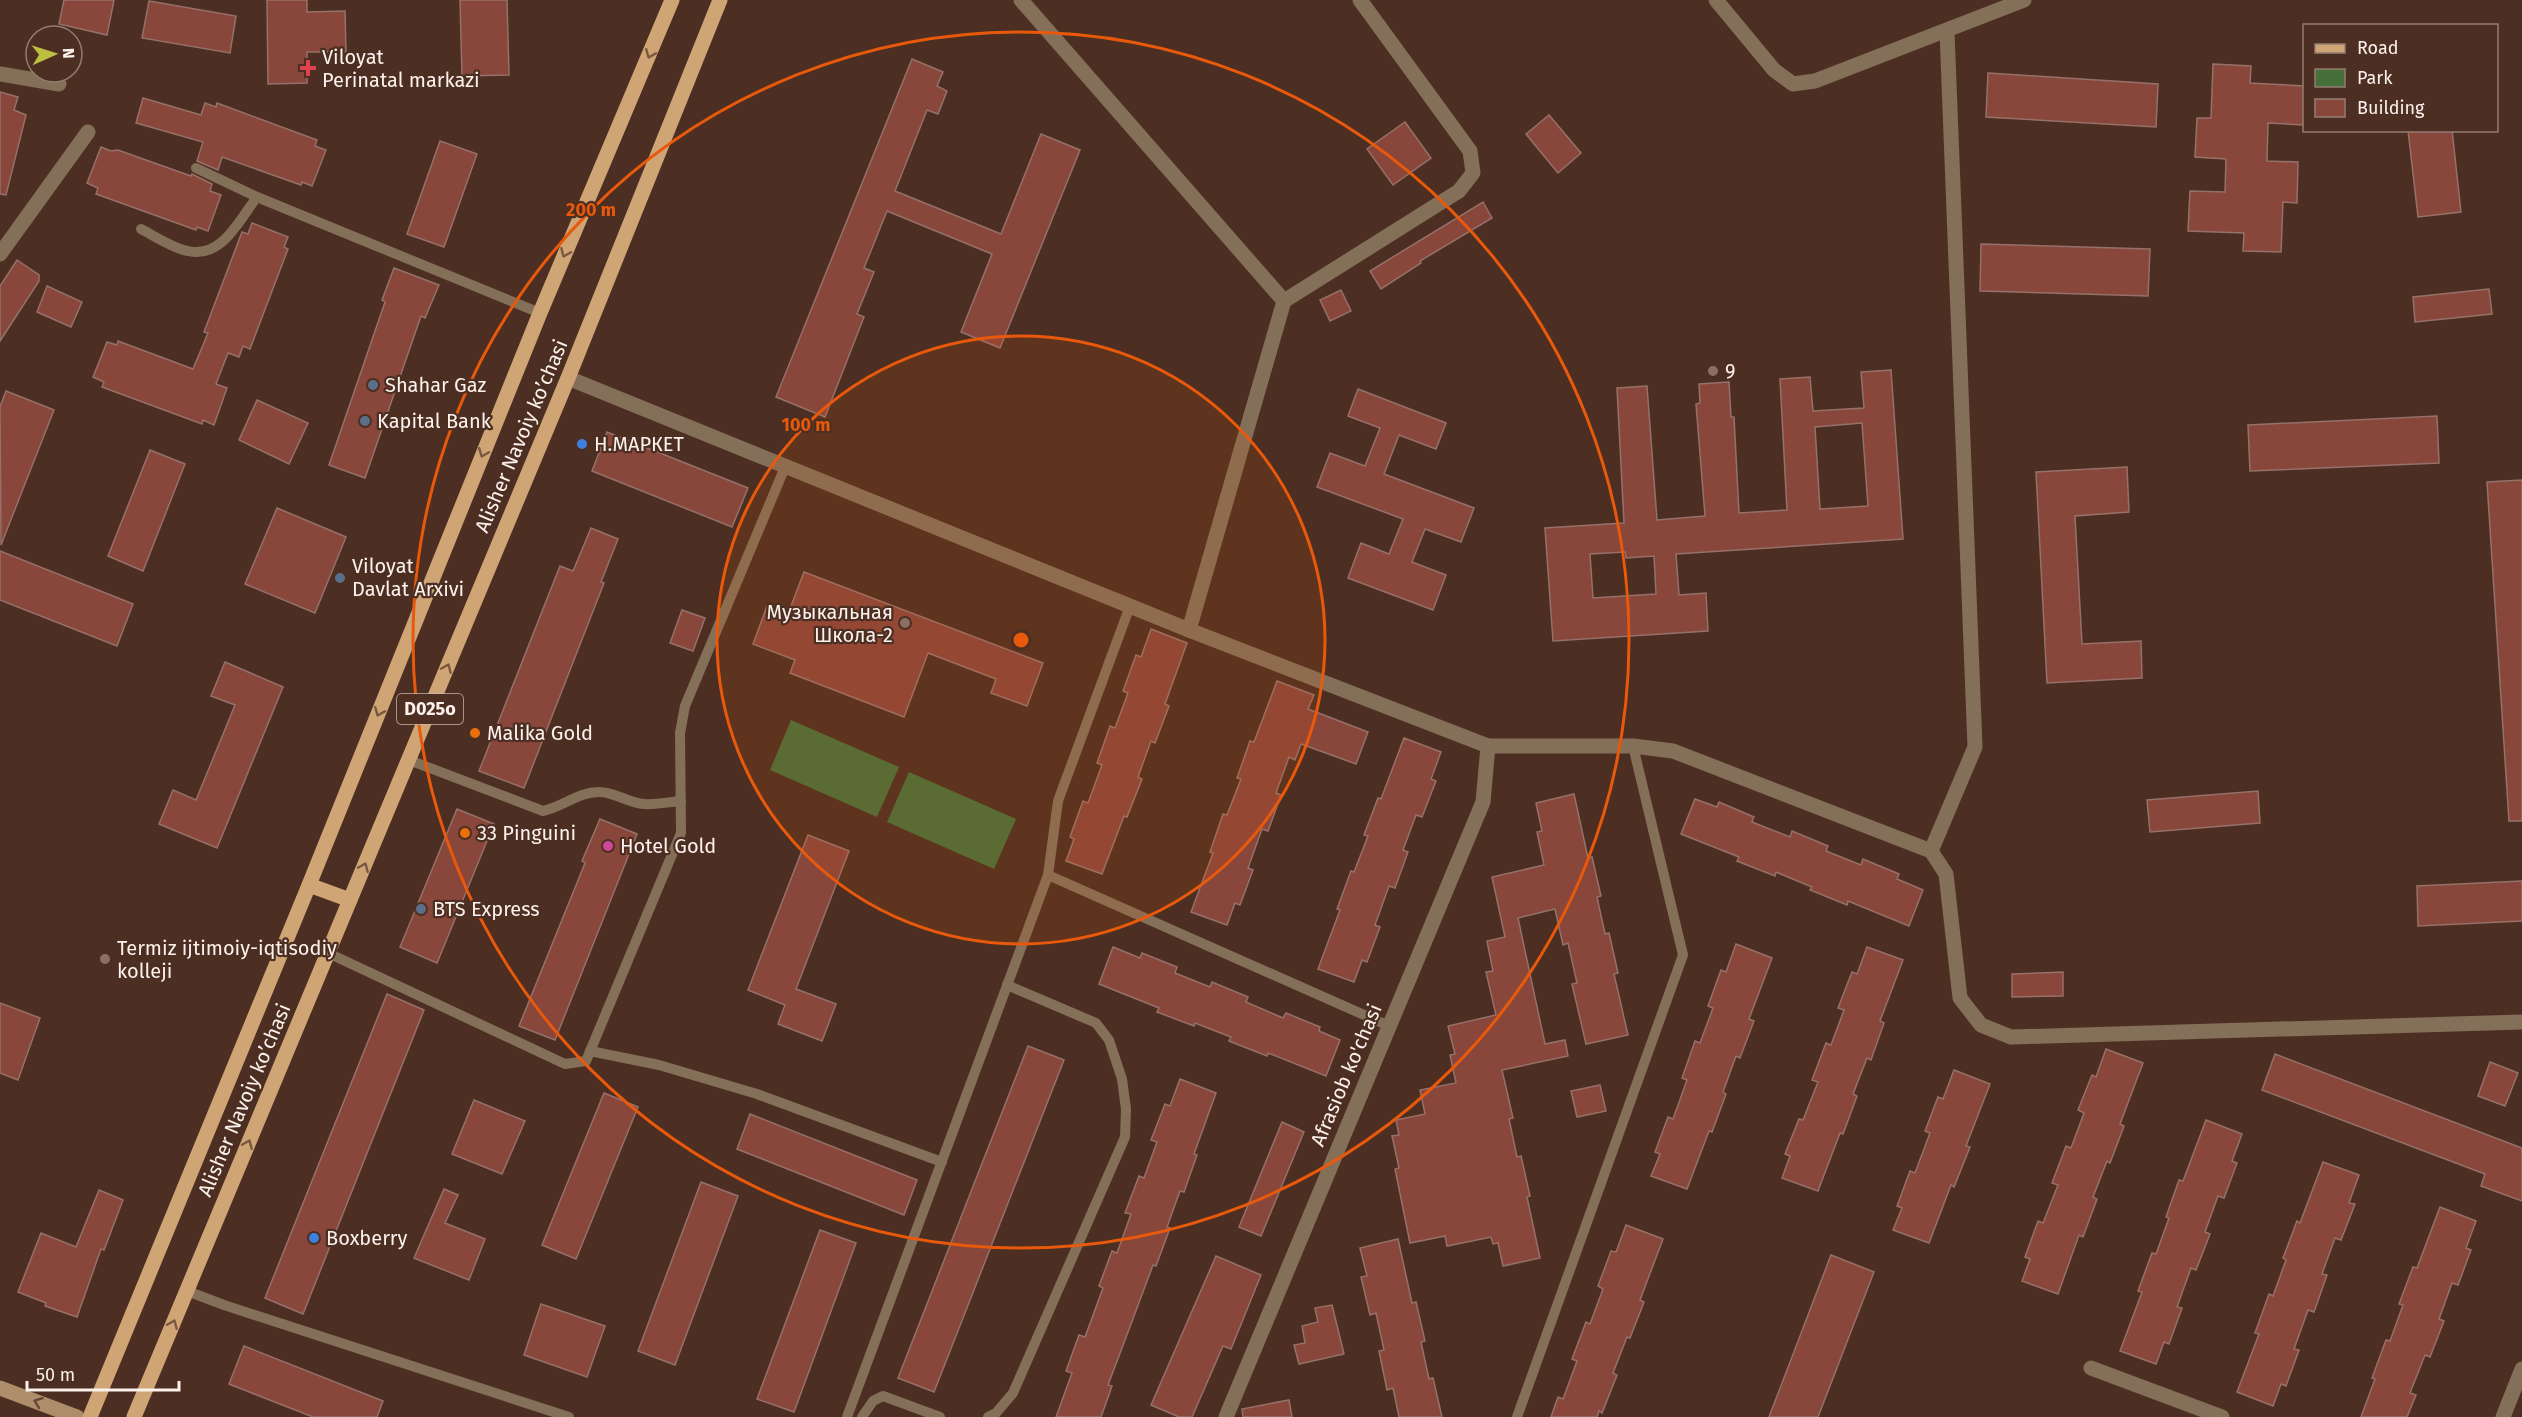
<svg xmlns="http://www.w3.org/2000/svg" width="2522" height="1417" font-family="'Fira Sans',sans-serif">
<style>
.green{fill:#476f39}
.building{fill:#89463b;stroke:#95716a;stroke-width:1.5;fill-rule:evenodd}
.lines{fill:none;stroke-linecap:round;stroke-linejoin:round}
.service{stroke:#846f59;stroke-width:10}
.minor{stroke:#846f59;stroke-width:15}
.tertiary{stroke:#846f59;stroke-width:15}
.secondary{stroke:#ae8d6a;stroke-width:15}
.primary{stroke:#cfa576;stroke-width:15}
.oneway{stroke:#7a583f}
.oneway2{stroke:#644634}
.ring{fill:none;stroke:#e8590c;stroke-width:3}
.health-dot{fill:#e0444e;stroke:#4c2f22;stroke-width:2}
.education-dot{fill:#8d6e63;stroke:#4c2f22;stroke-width:2}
.service-dot{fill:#5c6f8a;stroke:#4c2f22;stroke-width:2}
.shop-dot{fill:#3f7fe0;stroke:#4c2f22;stroke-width:2}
.food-dot{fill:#e8710a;stroke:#4c2f22;stroke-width:2}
.hotel-dot{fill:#d1479c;stroke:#4c2f22;stroke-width:2}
.labels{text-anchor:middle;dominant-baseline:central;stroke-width:4.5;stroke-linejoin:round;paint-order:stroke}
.shield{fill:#4c2f22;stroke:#c7b7af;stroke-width:1.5}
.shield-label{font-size:18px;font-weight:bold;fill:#fcf1ec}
.poi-label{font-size:20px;fill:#fcf1ec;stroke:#4c2f22;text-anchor:start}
.street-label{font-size:20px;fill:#fcf1ec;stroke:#4c2f22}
.centre{fill:#e8590c;stroke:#4c2f22;stroke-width:3}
.ring-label{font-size:18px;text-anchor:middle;font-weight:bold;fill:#e8590c;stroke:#4c2f22;stroke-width:4.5;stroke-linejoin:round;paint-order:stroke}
</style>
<rect width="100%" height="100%" fill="#4c2f22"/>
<g class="green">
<path d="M791,720L899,767L877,817L770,770Z"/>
<path d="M909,772L1016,819L994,869L887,822Z"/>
</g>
<g class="building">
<path d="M64,0H114L107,35L59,24Z"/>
<path d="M267,0H307V12L345,11L346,52H307V83L268,84Z"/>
<path d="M460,0H507L509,75L462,76Z"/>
<path d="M149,1L236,16L230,53L142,38Z"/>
<path d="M912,59L943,72L937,86L947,91L938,114L927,110L895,191L1001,234L1041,134L1080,150L1000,348L961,332L992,254L887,211L864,268L874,272L857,314L864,317L825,417L776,397Z"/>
<path d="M2213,64L2251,66L2250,83L2304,86V125L2268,123L2267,161L2298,162L2297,203L2283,202L2281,252L2243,251L2244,233L2188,231L2190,191L2225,192L2226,159L2195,157L2197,118H2211Z"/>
<path d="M1988,73L2158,84L2156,127L1986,117Z"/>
<path d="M0,92L18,97L14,110L26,115L6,195L0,194Z"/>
<path d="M143,98L201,115L205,103L216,107L217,103L317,140L315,146L326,150L312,186L302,182L301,185L222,157L218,170L197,161L203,142L136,123Z"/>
<path d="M1549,115L1581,153L1558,173L1526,134Z"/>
<path d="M1405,122L1431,158L1393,185L1367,149Z"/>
<path d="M2408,130H2452L2461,212L2418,217Z"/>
<path d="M440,141L477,154L444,247L407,234Z"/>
<path d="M101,147L111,151L118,150L191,176L192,174L212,184L210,191L221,195L208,231L197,227L196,230L96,194L98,188L87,183Z"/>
<path d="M1483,202L1492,218L1420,261L1421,263L1381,289L1370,271Z"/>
<path d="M252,223L288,237L284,247L288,249L250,349L243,346L239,357L228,353L216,384L227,388L214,425L203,420L202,424L102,387L104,382L93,377L107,342L117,345L118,341L193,369L208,333L204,332L242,232L248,234Z"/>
<path d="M1981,244L2150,249L2148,296L1980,291Z"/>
<path d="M17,260L39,275V281L0,341V286Z"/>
<path d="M394,268L439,285L425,318L421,316L365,478L329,465L385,302L382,300Z"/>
<path d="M47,286L82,302L71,327L37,312Z"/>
<path d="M2489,289L2492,314L2415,322L2413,297Z"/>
<path d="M1341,290L1351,311L1330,321L1320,300Z"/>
<path d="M1891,370L1903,539L1676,554L1679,595L1706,593L1708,631L1553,641L1545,528L1624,523L1617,388L1647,386L1657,520L1705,516L1696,404L1700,403L1699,384L1729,382L1731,417H1734L1739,513L1787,510L1780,379L1810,377L1813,411L1864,408L1861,372ZM1862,423L1868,506L1820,509L1815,427ZM1625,552L1626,558L1654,556L1656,594L1593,598L1590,554Z"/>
<path d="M1358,389L1446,423L1436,449L1399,435L1384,474L1474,508L1461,542L1425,529L1412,562L1446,575L1433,610L1348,578L1361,543L1389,554L1403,519L1317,487L1330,453L1365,466L1380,428L1348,416Z"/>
<path d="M6,391L54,410L1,545L0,407Z"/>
<path d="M257,400L308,423L289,464L239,440Z"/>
<path d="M2437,416L2439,463L2250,471L2248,425Z"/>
<path d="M607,432L748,488L732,527L592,471Z"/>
<path d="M150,450L185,464L143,571L108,556Z"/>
<path d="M2127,467L2129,512L2075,516L2082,644L2141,641L2142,678L2047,683L2036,472Z"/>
<path d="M2522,480V821H2509L2487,482Z"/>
<path d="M277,508L346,537L315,613L245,584Z"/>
<path d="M591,528L618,539L601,582L604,583L524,788L479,771L560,566L573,571Z"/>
<path d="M0,551L133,604L117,646L0,600Z"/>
<path d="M804,572L1043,663L1027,706L991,693L996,679L928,653L904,717L790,673L795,660L753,644L767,606L788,614Z"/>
<path d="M682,610L705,618L693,651L670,643Z"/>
<path d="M1151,629L1187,643L1165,704L1169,706L1155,743L1151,741L1138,777L1142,779L1127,817L1124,816L1102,874L1066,861L1074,839L1070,837L1083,801L1088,803L1102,765L1097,763L1110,726L1115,728L1128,693L1123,691L1136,655L1141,657Z"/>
<path d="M225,662L283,687L217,848L159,824L173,790L196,800L235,705L211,696Z"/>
<path d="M1277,681L1314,695L1308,709L1368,732L1356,764L1301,744L1295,760L1289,757L1276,793L1281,795L1268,831L1262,829L1248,868L1253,870L1240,905L1235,903L1227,925L1191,912L1213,853L1210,852L1223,814L1227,815L1241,779L1237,778L1250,741L1254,742Z"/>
<path d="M1404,738L1441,752L1431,779L1436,781L1422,817L1416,815L1403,850L1408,852L1395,888L1389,886L1375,925L1380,927L1367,962L1362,960L1354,982L1318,969L1340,910L1337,909L1351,871L1354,872L1368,836L1364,835L1378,798L1381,799Z"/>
<path d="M2258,791L2260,823L2150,832L2147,800Z"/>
<path d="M1574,794L1588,858L1592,857L1601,896L1597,897L1605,934L1609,933L1618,973L1614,974L1628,1035L1586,1044L1572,984L1577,983L1568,943L1563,945L1555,909L1518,918L1545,1044L1565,1040L1568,1056L1502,1070L1513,1118L1509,1119L1517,1157L1521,1156L1530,1196L1527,1197L1540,1258L1503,1266L1498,1243L1493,1244L1491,1237L1447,1246L1445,1236L1410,1243L1395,1169L1399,1168L1392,1136L1399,1135L1396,1120L1425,1114L1420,1090L1456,1083L1450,1055L1455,1054L1448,1026L1496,1015L1486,972L1493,971L1487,941L1505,937L1492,877L1544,865L1537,832L1542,831L1536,803Z"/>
<path d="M1695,799L1717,807L1719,802L1754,817L1752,822L1790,837L1792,831L1828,846L1826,851L1861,865L1863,859L1899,874L1897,879L1923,890L1909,926L1848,901L1847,905L1810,890L1812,887L1776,872L1775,876L1737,861L1739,857L1681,834Z"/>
<path d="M457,809L494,824L437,963L400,947Z"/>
<path d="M600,819L637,834L555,1040L519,1026L585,863L582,861Z"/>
<path d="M808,835L849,851L796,989L836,1004L822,1041L778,1024L785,1005L748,990Z"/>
<path d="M2522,881V921L2418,926L2417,886Z"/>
<path d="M1736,944L1772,958L1749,1019L1754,1021L1740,1058L1736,1056L1723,1092L1726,1094L1712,1132L1709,1131L1687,1189L1651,1176L1660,1154L1655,1152L1668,1117L1673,1119L1687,1080L1682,1078L1695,1041L1700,1043L1713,1008L1708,1006L1721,970L1726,972Z"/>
<path d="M1113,947L1140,958L1142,953L1177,967L1175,973L1210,987L1212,982L1248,997L1246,1002L1283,1018L1286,1013L1320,1027L1319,1031L1340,1040L1326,1076L1268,1053L1267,1056L1229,1041L1231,1037L1195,1023L1194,1026L1157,1012L1159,1008L1099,984Z"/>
<path d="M1867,947L1903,960L1880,1021L1884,1023L1871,1060L1867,1058L1853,1094L1857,1096L1843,1134L1840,1133L1818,1191L1782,1178L1790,1156L1785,1154L1799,1119L1803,1120L1818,1082L1812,1080L1826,1043L1831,1045L1844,1010L1838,1008L1852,972L1857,974Z"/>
<path d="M2063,972V996L2012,997V974Z"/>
<path d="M387,994L424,1010L303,1314L265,1298Z"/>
<path d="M0,1003L40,1018L18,1080L0,1073Z"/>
<path d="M1028,1046L1064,1060L934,1392L898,1378Z"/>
<path d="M2106,1049L2143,1063L2120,1124L2124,1126L2110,1163L2107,1161L2093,1197L2097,1199L2083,1237L2079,1235L2058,1294L2022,1281L2030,1259L2025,1257L2038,1221L2043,1223L2058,1185L2052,1183L2066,1146L2071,1148L2084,1113L2078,1110L2092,1075L2096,1077Z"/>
<path d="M2275,1054L2522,1148V1201L2481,1186L2485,1174L2262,1090Z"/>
<path d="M2490,1062L2518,1073L2505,1106L2478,1096Z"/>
<path d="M1954,1070L1990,1084L1966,1146L1970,1147L1954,1187L1951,1185L1929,1243L1893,1230L1902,1208L1897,1206L1910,1171L1915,1173L1930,1133L1925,1131L1938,1097L1943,1099Z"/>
<path d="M1180,1079L1216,1093L1194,1154L1197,1155L1184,1192L1180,1191L1167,1227L1170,1228L1156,1266L1153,1265L1131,1324L1108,1385L1112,1386L1101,1417H1056L1072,1373L1066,1371L1079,1335L1085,1337L1103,1288L1099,1286L1112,1251L1117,1253L1131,1214L1125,1213L1139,1176L1144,1178L1157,1142L1151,1140L1165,1104L1170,1106Z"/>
<path d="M1600,1085L1606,1111L1577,1117L1571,1091Z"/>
<path d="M604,1093L638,1107L576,1259L542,1245Z"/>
<path d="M474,1100L525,1121L502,1174L452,1154Z"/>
<path d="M750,1114L917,1180L904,1215L737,1149Z"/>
<path d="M2206,1120L2242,1134L2232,1161L2237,1163L2224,1198L2218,1196L2205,1232L2210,1234L2196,1270L2191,1268L2177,1307L2182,1308L2169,1344L2164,1342L2156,1364L2120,1351L2142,1292L2138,1291L2152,1253L2156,1254L2169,1218L2166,1217L2179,1180L2183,1181Z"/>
<path d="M1282,1122L1304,1132L1261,1236L1239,1227Z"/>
<path d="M2323,1162L2359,1175L2349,1203L2355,1204L2341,1240L2335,1238L2322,1274L2327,1275L2314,1312L2308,1310L2294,1349L2299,1350L2286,1386L2281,1384L2273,1406L2237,1392L2259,1334L2255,1333L2269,1294L2273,1296L2286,1260L2283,1258L2297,1221L2300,1223Z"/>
<path d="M701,1182L738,1196L675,1365L638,1351Z"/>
<path d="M444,1189L458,1195L445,1223L485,1239L469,1280L414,1258Z"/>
<path d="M99,1190L123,1200L104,1250L101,1249L77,1317L45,1306L46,1303L18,1292L41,1233L76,1247Z"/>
<path d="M2440,1207L2476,1221L2466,1248L2471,1250L2458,1285L2452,1283L2439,1319L2444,1321L2430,1357L2425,1355L2410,1393L2416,1395L2407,1417H2361L2375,1379L2372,1378L2386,1340L2390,1341L2403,1305L2399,1304L2413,1267L2417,1268Z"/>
<path d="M1626,1225L1663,1239L1640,1300L1644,1302L1630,1338L1627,1337L1613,1373L1617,1375L1602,1413L1599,1411L1597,1417H1551L1558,1397L1563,1399L1577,1361L1572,1359L1586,1322L1590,1324L1603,1289L1598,1286L1611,1251L1616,1252Z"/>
<path d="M820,1230L856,1243L794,1412L757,1399Z"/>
<path d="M1398,1239L1412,1303L1416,1302L1425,1341L1421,1342L1429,1379L1433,1378L1442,1417H1399L1393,1388L1387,1390L1379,1351L1384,1350L1376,1313L1370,1315L1361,1277L1367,1276L1360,1248Z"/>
<path d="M1831,1255L1874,1272L1818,1417H1769Z"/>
<path d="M1216,1256L1261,1275L1231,1349L1223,1346L1192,1417H1179L1151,1405Z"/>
<path d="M541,1304L605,1326L587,1377L524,1355Z"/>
<path d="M1332,1305L1344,1354L1299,1364L1294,1345L1305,1343L1302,1326L1318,1322L1315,1308Z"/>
<path d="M244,1346L383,1401L377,1417H313L229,1384Z"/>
<path d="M1289,1400L1292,1417H1243L1242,1409Z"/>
</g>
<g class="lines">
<g class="service">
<path d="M196,168L257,197L540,313"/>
<path d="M141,229C155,236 172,248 188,251C222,259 239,220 257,197"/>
<path d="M409,760L543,811C563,807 578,792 599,792C615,792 628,803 644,804C655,805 669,802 681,801"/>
<path d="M1048,875L1389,1026"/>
<path d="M328,953L565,1064L586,1061L681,833L680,733L685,706L785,467"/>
<path d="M590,1051L659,1065L757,1094L942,1162"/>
<path d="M187,1291L224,1305L569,1417"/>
<path d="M847,1417L1048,875L1058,801L1130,606"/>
<path d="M862,1417L873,1401L883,1396L940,1417"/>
<path d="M988,1417L996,1413L1013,1393L1125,1137L1126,1109L1122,1079L1109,1040L1096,1023L1007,985"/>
<path d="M1517,1417L1683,955L1633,746"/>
</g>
<g class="minor">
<path d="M1021,0L1284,301"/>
<path d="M1716,0L1774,70L1793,84L1815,81L2024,0"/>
<path d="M0,74L59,84"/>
<path d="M0,254L88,132"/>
<path d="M568,378L1189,630L1488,746H1633L1673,751L1931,851L1946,874L1960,998L1981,1025L2011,1037L2522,1022"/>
<path d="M1189,630L1284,301L1459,191L1473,173L1470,151L1360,0"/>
<path d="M1931,851L1975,747L1947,32"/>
<path d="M2091,1368L2222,1417"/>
<path d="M1226,1417L1483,802L1488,746"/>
</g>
<path class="tertiary" d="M2503,1417L2522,1369"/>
<path class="secondary" d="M0,1388L77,1417"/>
<g class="primary">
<path d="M309,885L350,900"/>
<path d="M90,1417L309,885L540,313L672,0"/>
<path d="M134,1417L568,378L720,0"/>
</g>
</g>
<defs><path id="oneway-chevron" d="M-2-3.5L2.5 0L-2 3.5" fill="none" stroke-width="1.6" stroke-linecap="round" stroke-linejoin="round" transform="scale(1.5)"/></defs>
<g class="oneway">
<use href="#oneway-chevron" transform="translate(650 54) rotate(112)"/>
<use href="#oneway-chevron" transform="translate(565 253) rotate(113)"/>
<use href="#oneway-chevron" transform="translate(483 453) rotate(112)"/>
<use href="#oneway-chevron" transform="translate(447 668) rotate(-67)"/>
<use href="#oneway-chevron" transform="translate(379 712) rotate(112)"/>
<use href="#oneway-chevron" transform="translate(364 867) rotate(-67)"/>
<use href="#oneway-chevron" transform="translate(248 1144) rotate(-67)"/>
<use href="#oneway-chevron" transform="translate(173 1324) rotate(-67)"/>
</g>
<use class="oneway2" href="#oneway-chevron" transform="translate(38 1402) rotate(-159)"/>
<circle cx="1021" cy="640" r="304" fill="#e8590c" fill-opacity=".12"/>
<g class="ring">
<circle cx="1021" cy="640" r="304"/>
<circle cx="1021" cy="640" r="608"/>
</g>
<path class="health-dot" d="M305 59h6v6h6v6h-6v6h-6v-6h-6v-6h6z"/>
<g class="education-dot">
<circle cx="1713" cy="371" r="6"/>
<circle cx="905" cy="623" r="6"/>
<circle cx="105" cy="959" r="6"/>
</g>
<g class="service-dot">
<circle cx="373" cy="385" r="6"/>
<circle cx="365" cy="421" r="6"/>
<circle cx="340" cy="578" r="6"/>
<circle cx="421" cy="909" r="6"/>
</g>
<g class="shop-dot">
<circle cx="582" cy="444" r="6"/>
<circle cx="314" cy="1238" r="6"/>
</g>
<g class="food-dot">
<circle cx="475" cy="733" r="6"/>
<circle cx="465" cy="833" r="6"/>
</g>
<circle class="hotel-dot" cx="608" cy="846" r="6"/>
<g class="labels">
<rect class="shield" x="397" y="694" width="66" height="30" rx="4.5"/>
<g class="shield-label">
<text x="430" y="709">D025o</text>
</g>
<g class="poi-label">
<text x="322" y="57">Viloyat<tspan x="322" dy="23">Perinatal markazi</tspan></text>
<text x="1725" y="371">9</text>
<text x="385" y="385">Shahar Gaz</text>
<text x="377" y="421">Kapital Bank</text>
<text x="594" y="444">Н.МАРКЕТ</text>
<text x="352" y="566">Viloyat<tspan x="352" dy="23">Davlat Arxivi</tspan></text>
<text x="893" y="612" text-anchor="end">Музыкальная<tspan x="893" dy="23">Школа-2</tspan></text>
<text x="487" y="733">Malika Gold</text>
<text x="477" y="833">33 Pinguini</text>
<text x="620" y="846">Hotel Gold</text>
<text x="433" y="909">BTS Express</text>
<text x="117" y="948">Termiz ijtimoiy-iqtisodiy<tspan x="117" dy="23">kolleji</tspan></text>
<text x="326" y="1238">Boxberry</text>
</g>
<g class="street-label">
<text transform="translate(521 436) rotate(-67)">Alisher Navoiy ko’chasi</text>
<text transform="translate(1346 1075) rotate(-67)">Afrasiob ko'chasi</text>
<text transform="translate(244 1100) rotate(-67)">Alisher Navoiy ko’chasi</text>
</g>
</g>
<circle cx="1021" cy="640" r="9" class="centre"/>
<g class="ring-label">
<text x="591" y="216">200 m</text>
<text x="806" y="431">100 m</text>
</g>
<rect x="2303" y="24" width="195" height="108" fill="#4c2f22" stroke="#927d73" stroke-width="1.5"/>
<rect x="2315" y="44" width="30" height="9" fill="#cfa576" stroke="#927d73" stroke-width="1.5"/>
<text x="2357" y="54" font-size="18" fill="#fcf1ec">Road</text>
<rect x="2315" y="69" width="30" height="18" fill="#476f39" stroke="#927d73" stroke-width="1.5"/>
<text x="2357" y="84" font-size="18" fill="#fcf1ec">Park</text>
<rect x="2315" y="99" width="30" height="18" fill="#89463b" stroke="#927d73" stroke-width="1.5"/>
<text x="2357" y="114" font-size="18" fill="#fcf1ec">Building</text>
<g transform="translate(54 54) rotate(87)"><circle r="28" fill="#4c2f22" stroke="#927d73" stroke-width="1.5"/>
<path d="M0-4.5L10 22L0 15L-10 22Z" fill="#bdbf43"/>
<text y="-9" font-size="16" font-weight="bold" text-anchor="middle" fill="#fcf1ec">N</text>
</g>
<path d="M27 1381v9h152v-9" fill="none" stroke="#fcf1ec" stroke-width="3"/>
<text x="36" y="1381" font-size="18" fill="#fcf1ec" stroke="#4c2f22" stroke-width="4.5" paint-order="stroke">50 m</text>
</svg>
